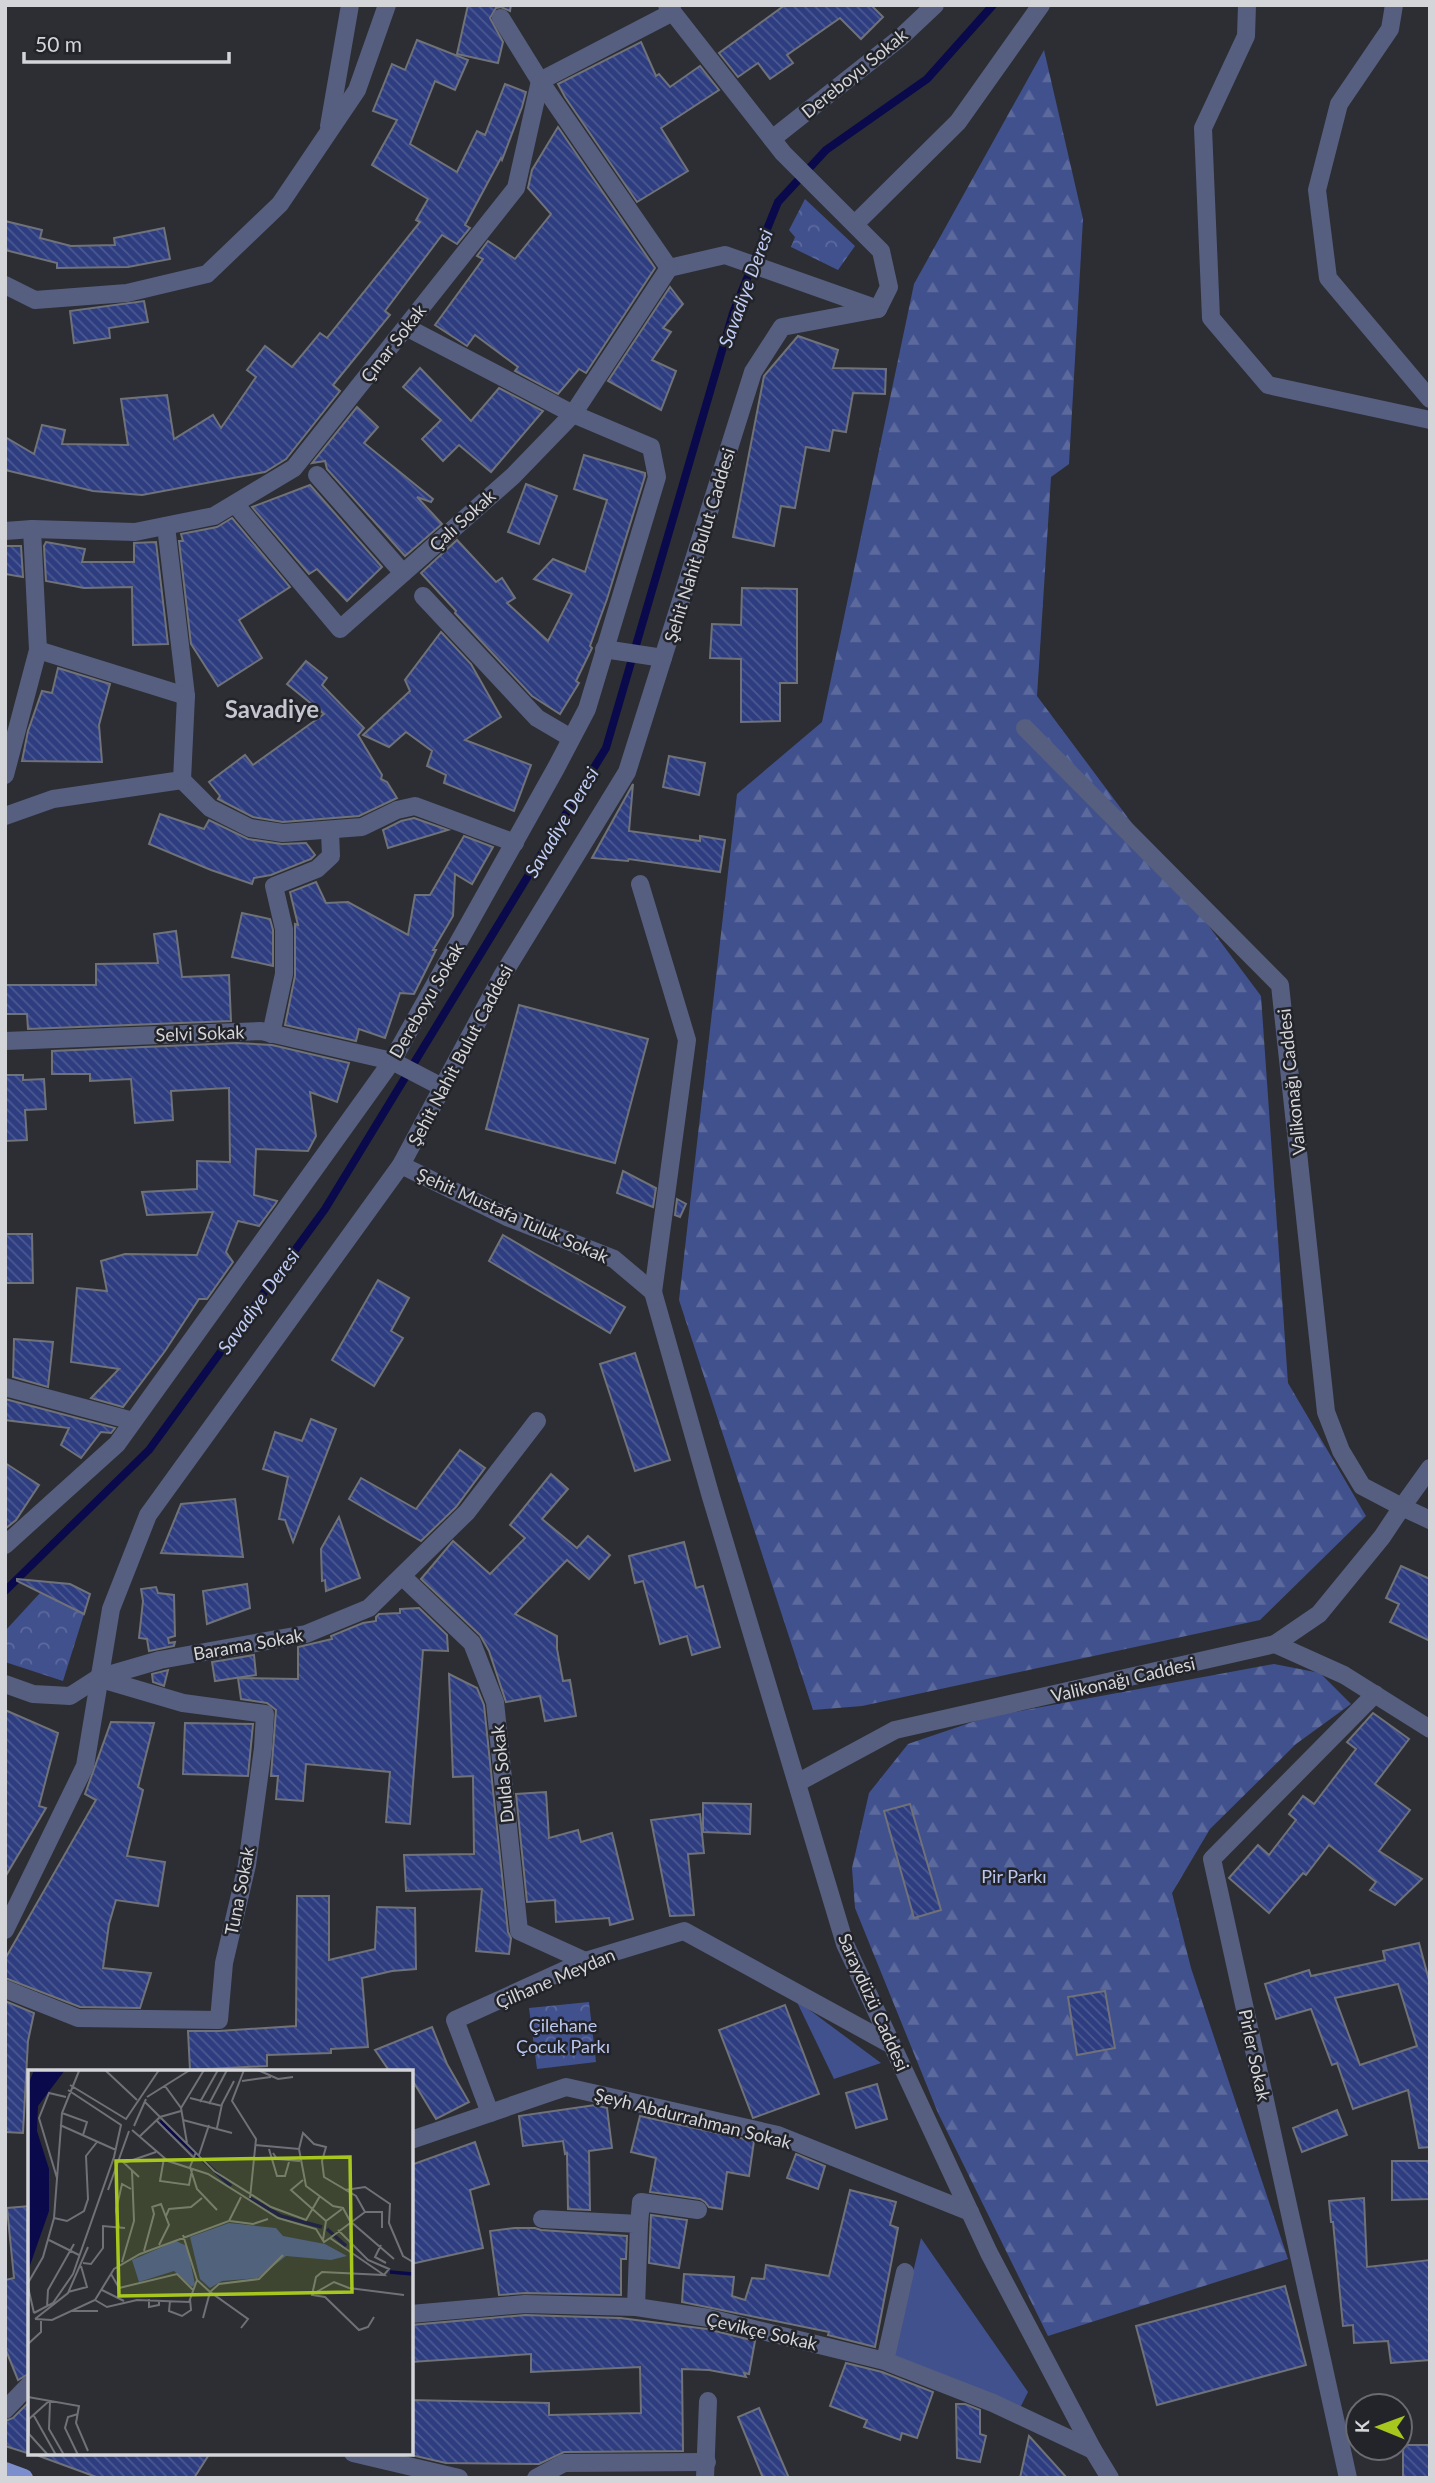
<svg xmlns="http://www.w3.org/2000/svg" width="1435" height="2483" font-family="Lato,sans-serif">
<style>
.green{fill:#41518e}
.forest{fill:url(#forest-firs)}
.park{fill:url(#park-crowns)}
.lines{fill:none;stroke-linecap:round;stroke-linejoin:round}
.stream{stroke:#0a094b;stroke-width:8}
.building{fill:url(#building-back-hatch);stroke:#707279;stroke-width:2;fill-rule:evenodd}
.minor{stroke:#565f7f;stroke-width:18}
.major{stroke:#7c8ece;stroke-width:18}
.labels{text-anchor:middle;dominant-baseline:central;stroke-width:5;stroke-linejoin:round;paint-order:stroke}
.street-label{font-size:18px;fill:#d4d5d9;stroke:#23242a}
.park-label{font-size:18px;fill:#b9c6ee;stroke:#23242a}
.water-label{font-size:19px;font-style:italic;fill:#c0cdf5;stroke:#23242a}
.district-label{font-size:24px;font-weight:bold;fill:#c3c6ce;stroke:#23242a}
.inset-river{fill:none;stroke:#0a094b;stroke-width:3.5}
.inset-road{fill:none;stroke:#6f7176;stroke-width:2}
.view{fill:#a8c71e;fill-opacity:0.15;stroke:#a8c71e;stroke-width:3.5}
.inset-edge{fill:none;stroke:#d4d5d9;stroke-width:3.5}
</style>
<defs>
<pattern id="forest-firs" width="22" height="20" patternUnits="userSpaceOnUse" patternTransform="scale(1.75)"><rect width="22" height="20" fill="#41518e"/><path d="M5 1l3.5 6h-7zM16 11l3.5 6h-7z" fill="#5c699d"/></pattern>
<pattern id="park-crowns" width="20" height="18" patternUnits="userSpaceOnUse" patternTransform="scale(1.75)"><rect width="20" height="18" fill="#41518e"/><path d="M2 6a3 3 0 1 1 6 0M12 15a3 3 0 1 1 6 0" fill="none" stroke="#5c699d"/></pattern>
<pattern id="building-back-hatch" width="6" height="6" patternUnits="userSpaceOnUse" patternTransform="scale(1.75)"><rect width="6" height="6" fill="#2e3d80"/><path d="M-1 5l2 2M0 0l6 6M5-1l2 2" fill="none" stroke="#4b5891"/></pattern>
</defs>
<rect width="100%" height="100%" fill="#2c2e34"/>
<g class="green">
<path d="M796,2000L881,2063L834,2079Z"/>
<path d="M921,2238L1028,2392L1020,2408L893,2358Z"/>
</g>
<g class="forest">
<path d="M1044,50L1083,219L1069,464L1051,477L1037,696L1261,996L1288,1383L1366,1516L1260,1620L862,1706L813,1710L679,1300L737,794L822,722L914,284Z"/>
<path d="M1274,1664L1320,1673L1351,1704L1296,1744L1210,1829L1172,1893L1191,1968L1288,2259L1048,2336L938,2113L855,1908L852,1868L869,1793L908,1744L987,1717Z"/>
</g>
<g class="park">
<path d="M805,199L855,246L838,270L791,247L795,237L789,230Z"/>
<path d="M40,1593L84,1614L63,1681L5,1662V1631Z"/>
<path d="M589,2002L596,2062L537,2069L529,2008Z"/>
</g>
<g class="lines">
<path class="stream" d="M5,1591L149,1450L325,1209L606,748L733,313L778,202L826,150L927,79L993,5"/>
</g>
<g class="building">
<path d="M468,5H511L510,11L501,7L496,8L490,18L503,42L498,63L457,54Z"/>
<path d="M785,5H871L883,17L861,39L840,18L787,55L793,63L770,79L758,63L738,77L719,53Z"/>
<path d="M417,40L468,60L455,90L435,81L410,144L457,172L477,131L485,135L505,84L526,92L522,107L502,160L501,158L465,225L470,228L457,244L442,235L385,311L390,315L333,385L340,391L286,459L265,472L142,495L93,491L5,470V437L34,454L42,425L65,430L62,444L128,445L121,399L167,395L174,439L213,415L221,428L256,377L247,370L265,346L292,367L320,333L327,338L420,222L416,220L428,199L372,165L397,120L373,111L392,64L405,70Z"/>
<path d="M641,42L656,76L659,74L670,87L700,66L719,90L661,128L688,171L637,202L565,97L558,84Z"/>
<path d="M558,127L655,268L588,370L586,373L579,369L558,394L515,371L518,367L475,335L467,346L435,325L483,259L477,256L488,241L515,259L551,214L528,188L532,170Z"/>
<path d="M5,221L42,230L40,238L71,246L115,245L114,238L164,228L170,259L128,267L57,268V263L5,250Z"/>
<path d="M670,287L683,304L663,328L671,332L652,360L676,371L661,410L608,381Z"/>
<path d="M144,301L148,322L109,328L110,338L74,343L70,311Z"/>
<path d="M798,336L838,350L833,368L886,369L885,394L853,393L846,432L833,430L829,451L806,447L795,508L781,506L774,546L733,537L764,376Z"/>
<path d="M420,368L471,421L499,388L543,411L491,472L459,445L443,461L422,439L441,420L403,387Z"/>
<path d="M357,407L378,427L364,443L433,499L431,502L417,497L442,524L405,556L327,469L325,461L312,463Z"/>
<path d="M584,455L645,473V476L607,599L590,646L592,648L576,681L579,683L560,714L532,696L455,613L456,611L421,573L457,540L496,582L502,578L515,598L507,603L548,641L572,594L534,579L553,559L585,572L607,500L574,489Z"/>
<path d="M526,484L557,496L539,544L508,532Z"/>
<path d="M310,485L382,567L347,601L317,569L309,574L252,507Z"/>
<path d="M232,518L290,587L239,620L262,658L218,686L191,644L179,541H183L181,534L217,527Z"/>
<path d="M46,542L85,549L82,562H134V543L156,542L168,644L133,645L132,587L84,588L46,581L44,546Z"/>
<path d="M5,546H21L23,577L5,574Z"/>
<path d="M742,588L797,589V683H780V721L741,722V659L710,658L712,624L741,625Z"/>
<path d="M441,632L471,664L501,717L465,740L531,765L514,811L444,783L446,775L427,766L432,751L406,732L389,747L363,735L410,691L405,680Z"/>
<path d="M306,661L327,678L322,685L364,728L358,735L382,775L381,779L387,782L397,798L359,816L283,822L253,817L218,799L220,796L209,782L245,755L253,765L324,714L287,684Z"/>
<path d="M58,668L110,684L99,725L102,762L22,761L28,731L42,691L52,693Z"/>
<path d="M669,756L705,763L699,795L663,787Z"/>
<path d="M633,784L629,831L700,841V836L725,840L720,872L629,859L628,861L592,858Z"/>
<path d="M160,814L204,829L209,820L248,839L282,844L306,843L315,855L311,859L271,875L254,878L252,884L211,870L149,844Z"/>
<path d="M414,818L448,830L388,848L383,830L401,821Z"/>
<path d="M464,836L493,847L472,884L455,874L453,916L433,950H436L414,994L400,993L385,1038L359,1029L356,1041L285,1025L295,976V924L298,925L290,892L316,882L326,903L348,902L408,935L415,895H430Z"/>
<path d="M242,913L270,919L273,930V966L232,957Z"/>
<path d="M176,931L182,977L229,975L231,1021L28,1029L27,1014H5V985H96V964L158,963L154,934Z"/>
<path d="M519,1005L648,1039L615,1163L486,1129Z"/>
<path d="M236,1043L272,1045L349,1063L337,1102L310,1092L316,1136L308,1151L256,1149L254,1195L277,1201L276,1203L259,1226L238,1221L226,1252L233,1262L207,1299H199L165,1351L123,1407L91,1398L119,1369L71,1362L77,1288L107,1291L101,1261L125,1254L197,1255L213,1212L147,1215L142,1192L197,1189V1161L230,1162L229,1088L171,1091L173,1120L135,1123L131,1079L90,1081V1074H52V1051Z"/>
<path d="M5,1075H23V1080L44,1079L46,1109L25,1110L27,1140L5,1141Z"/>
<path d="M623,1171L656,1188L653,1207L617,1193Z"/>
<path d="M677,1199L686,1204L680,1217L675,1215Z"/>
<path d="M5,1234H32L33,1283H5Z"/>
<path d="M503,1235L625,1307L610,1333L489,1261Z"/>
<path d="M378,1280L409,1298L391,1331L403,1338L374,1386L332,1360Z"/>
<path d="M14,1339L53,1342L48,1387L13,1377Z"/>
<path d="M635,1353L670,1460L635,1471L600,1364Z"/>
<path d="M5,1399L115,1428L111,1433L101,1432L81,1458L61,1445L69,1428L5,1420Z"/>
<path d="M311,1419L336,1429L293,1542L285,1520L279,1519L288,1477L263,1469L275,1432L302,1441Z"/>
<path d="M460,1450L485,1468L456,1507L421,1541L349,1499L361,1478L416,1509Z"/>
<path d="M5,1463L39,1485L16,1520L5,1529Z"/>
<path d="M551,1474L568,1489L542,1519L577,1548L588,1536L610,1555L589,1579L567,1560L515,1614L557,1636V1649L563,1681L570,1680L576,1716L545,1721L540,1696L506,1702L489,1651L480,1635L421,1579L453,1541L490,1574L525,1538L510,1525Z"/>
<path d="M235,1499L243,1557L161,1553L181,1504Z"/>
<path d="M339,1517L360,1578L326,1591L325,1580L322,1581L321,1549Z"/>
<path d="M684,1542L696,1588L703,1586L720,1647L692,1655L687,1636L660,1644L643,1581L635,1583L629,1556Z"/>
<path d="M1401,1566L1430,1579V1641L1390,1622L1399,1604L1386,1598Z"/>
<path d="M17,1579L70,1584L90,1594L84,1614L17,1581Z"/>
<path d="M247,1584L250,1608L207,1624L203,1591Z"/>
<path d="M156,1587L158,1593L174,1595L175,1636L168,1638L169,1643L175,1642L174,1646L149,1651L147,1639L139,1638L143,1601L141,1589Z"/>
<path d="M419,1608L447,1635L448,1651L423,1650L410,1824L386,1822L390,1772L306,1764L303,1801L276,1799L278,1776H271L276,1710L267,1703L241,1699L238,1678L298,1679V1647L332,1639L331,1636L363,1623L376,1621V1617L379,1614L400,1613V1609Z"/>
<path d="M254,1655L256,1675L215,1681L212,1662Z"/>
<path d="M168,1670L164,1686L153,1682L152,1674Z"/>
<path d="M449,1674L477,1688L484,1705L508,1932L511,1938L509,1954L476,1951L482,1889L406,1891L404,1855L474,1854L473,1776L453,1777Z"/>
<path d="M5,1710L58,1733L39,1806L46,1808L5,1877Z"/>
<path d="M1373,1713L1409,1739L1375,1784L1410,1810L1379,1851L1422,1879L1395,1905L1370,1890L1376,1882L1329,1845L1306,1875L1303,1873L1269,1913L1229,1878L1258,1845L1269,1855L1296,1820L1289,1814L1303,1796L1314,1804L1356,1749L1347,1742Z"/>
<path d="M111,1722L154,1723L138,1787L143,1790L127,1856L165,1862L158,1906L116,1900L109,1924L103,1968L151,1973L140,2008L80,2007L5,1978V1959L96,1800L85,1794Z"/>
<path d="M185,1723L253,1724L248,1776L183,1774Z"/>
<path d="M546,1792L549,1838L578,1830L581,1842L612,1833L633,1919L610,1925L609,1918L556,1922L555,1900L527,1902L516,1794Z"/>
<path d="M703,1803L751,1804L750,1834L703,1832Z"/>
<path d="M910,1804L941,1910L914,1918L884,1811Z"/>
<path d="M700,1814L704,1853L688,1854L694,1915L670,1916L651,1820Z"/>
<path d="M297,1896H329V1960L375,1949L377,1907L415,1908L416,1969L392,1971L362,1978L368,2047L331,2049V2053L267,2055V2066L190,2070L188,2031H219L296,2026Z"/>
<path d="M1419,1943L1430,1984V2147L1419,2148L1408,2090L1353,2109L1337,2063L1332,2065L1311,2009L1276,2019L1265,1984L1309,1970L1311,1976L1385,1960L1383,1951ZM1398,1984L1417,2046L1360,2065L1335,1998Z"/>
<path d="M1105,1991L1115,2048L1077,2055L1068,1997Z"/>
<path d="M5,2001L34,2013L28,2041L23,2133L5,2132Z"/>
<path d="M785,2005L819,2094L753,2118L719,2030Z"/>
<path d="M432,2027L447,2064L469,2102L436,2119L411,2078V2072H390L375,2050Z"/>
<path d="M877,2084L887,2119L856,2128L846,2093Z"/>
<path d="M595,2105L607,2108L612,2148L589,2151L590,2210L568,2209L567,2153L565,2154L563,2141L523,2146L519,2116Z"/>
<path d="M1337,2110L1347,2135L1302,2152L1293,2128Z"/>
<path d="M640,2116L754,2141L749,2176L727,2172L722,2209L709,2207L705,2202L700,2199L650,2192L656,2158L631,2152Z"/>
<path d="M475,2142L489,2184L470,2190L483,2248L411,2264V2165Z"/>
<path d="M796,2154L825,2166L818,2189L787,2178Z"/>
<path d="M1392,2161H1430V2199L1392,2200Z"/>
<path d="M850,2190L896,2202L890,2225L898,2228L875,2347L828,2335L829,2332L682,2302L684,2274L734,2277L732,2296L745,2300L752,2278L764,2279L766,2265L829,2276Z"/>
<path d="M1364,2198L1367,2267L1430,2260V2360L1391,2363L1388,2341L1354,2343L1353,2325L1343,2326L1333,2222H1331L1329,2201Z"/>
<path d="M30,2206V2373L18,2380L5,2348V2280L14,2278L7,2208Z"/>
<path d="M651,2215L687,2220L679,2268L649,2263Z"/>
<path d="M515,2228H535L541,2230L627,2236L626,2259H621V2295L525,2293L499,2295L490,2231Z"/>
<path d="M1285,2286L1306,2365L1157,2405L1136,2326Z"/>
<path d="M525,2315L620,2318L707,2329L755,2341L749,2374L744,2373L746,2377L709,2370L682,2369L683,2451L564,2452L539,2464L446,2463L411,2455V2400L549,2403V2415L641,2413L640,2367L531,2372V2354L411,2362V2325Z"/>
<path d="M846,2363L882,2372L933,2392L917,2438L902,2433L900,2440L864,2427L867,2420L830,2406Z"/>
<path d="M30,2401V2454L5,2446V2421L13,2418Z"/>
<path d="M956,2404H965L980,2410V2434L986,2436L980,2462L957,2458Z"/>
<path d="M759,2408L789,2478H763L738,2417Z"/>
<path d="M1029,2436L1067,2478H1020Z"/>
<rect x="1403" y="2445" width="27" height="33"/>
<path d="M39,2453H210L194,2478H99L39,2456Z"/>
</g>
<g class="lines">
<g class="minor">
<path d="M1247,5L1246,36L1203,128L1211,318L1268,385L1430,420"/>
<path d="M1394,5L1390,29L1339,104L1317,190L1328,278L1430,399"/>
<path d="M501,18L540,81L669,268L725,255L878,309"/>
<path d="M329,126L350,5"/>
<path d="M772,139L900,38L935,5"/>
<path d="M855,224L958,122L1041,5"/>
<path d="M5,285L35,300L127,293L207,274L280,204L357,90L387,5"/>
<path d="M317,475L403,573"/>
<path d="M235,504L340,629L513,476L573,414L669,268"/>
<path d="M166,526L186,696"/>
<path d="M5,531L32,529L135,532L214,516L294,468L516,188L540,81L671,13L672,5"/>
<path d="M423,596L537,718L571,738"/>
<path d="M604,649L663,658"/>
<path d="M5,775L38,650L32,529"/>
<path d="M182,780L210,808L250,828L283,833L362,827L397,810L415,806L515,843"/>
<path d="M5,816L53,799L182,780L186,696L38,650"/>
<path d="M640,884L687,1040L653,1292"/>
<path d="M271,1034L284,974V929L274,886L317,869L331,856L330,831"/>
<path d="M5,1041L261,1031L392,1061L442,1087"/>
<path d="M401,1165L507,1217L614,1259L653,1292L711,1497L845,1944L989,2253L1093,2450L1110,2478"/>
<path d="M5,1387L133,1421"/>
<path d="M1430,1468L1402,1507L1430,1520"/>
<path d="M5,1545L117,1444L392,1061L556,768L587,709L657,477L651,447L573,414L406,327"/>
<path d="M403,1577L472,1643L495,1702L519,1931L585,1961"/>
<path d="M1275,1644L1344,1675L1430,1729"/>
<path d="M5,1684L33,1694L70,1696L98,1678L160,1660L306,1634L369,1608L467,1512L537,1421"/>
<path d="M797,1783L895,1730L1275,1644L1319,1614L1382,1537L1402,1507L1362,1486L1341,1451L1326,1412L1280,985L1025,728"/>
<path d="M5,1930L85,1766L111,1609L148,1515L401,1165L502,976L627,772L753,372L782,327L878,309L889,287L881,251L783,153L667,5"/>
<path d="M5,1989L78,2018L219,2020L224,1963L247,1865L263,1748L265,1714L183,1703L98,1678"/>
<path d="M490,2113L455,2020L585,1961L684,1931L892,2045"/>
<path d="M411,2140L566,2087L778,2135L970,2212"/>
<path d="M542,2219L639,2224L636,2307"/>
<path d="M639,2224L641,2202L698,2210"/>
<path d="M411,2314L525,2304L636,2307L709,2318L885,2361L993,2403L1093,2450"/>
<path d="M885,2361L905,2272"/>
<path d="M5,2410L30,2384"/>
<path d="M353,2453L459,2478"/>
<path d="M536,2478L564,2463L707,2462"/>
<path d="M705,2478L708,2401"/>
<path d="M1348,2478L1212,1859L1375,1694"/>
</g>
<path class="major" d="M5,2471L24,2478"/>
</g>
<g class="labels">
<g class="street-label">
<text transform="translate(854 73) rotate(-39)">Dereboyu Sokak</text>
<text transform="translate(393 343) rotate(-52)">Çınar Sokak</text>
<text transform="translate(462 520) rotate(-42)">Çalı Sokak</text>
<text transform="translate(699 545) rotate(-73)">Şehit Nahit Bulut Caddesi</text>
<text transform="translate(426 1000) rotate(-60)">Dereboyu Sokak</text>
<text transform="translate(200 1033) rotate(-2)">Selvi Sokak</text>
<text transform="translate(460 1055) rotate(-62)">Şehit Nahit Bulut Caddesi</text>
<text transform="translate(1291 1082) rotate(-96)">Valikonağı Caddesi</text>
<text transform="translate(513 1215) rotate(24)">Şehit Mustafa Tuluk Sokak</text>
<text transform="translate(248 1644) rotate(-10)">Barama Sokak</text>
<text transform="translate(1123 1679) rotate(-13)">Valikonağı Caddesi</text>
<text transform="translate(502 1774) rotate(-96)">Dulda Sokak</text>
<text transform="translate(239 1891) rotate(-79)">Tuna Sokak</text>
<text transform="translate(555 1978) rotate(-23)">Çilhane Meydan</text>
<text transform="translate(874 2002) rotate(66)">Saraydüzü Caddesi</text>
<text transform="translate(1255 2055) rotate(78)">Pirler Sokak</text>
<text transform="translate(693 2118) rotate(14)">Şeyh Abdurrahman Sokak</text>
<text transform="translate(762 2331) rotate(13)">Çevikçe Sokak</text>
</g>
<g class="park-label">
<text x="1014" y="1876">Pir Parkı</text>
<text x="563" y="2025">Çilehane<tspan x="563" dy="21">Çocuk Parkı</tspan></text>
</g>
<g class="water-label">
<text transform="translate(745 288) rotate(-70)">Savadiye Deresi</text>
<text transform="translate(561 822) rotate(-59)">Savadiye Deresi</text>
<text transform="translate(258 1301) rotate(-54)">Savadiye Deresi</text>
</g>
<g class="district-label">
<text x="272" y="708">Savadiye</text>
</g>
</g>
<g transform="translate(28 2070)">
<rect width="385" height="385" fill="#2c2e34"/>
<path d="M201,153L248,158L255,166L297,174L319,186L303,190L258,186L230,208L194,211L182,218L172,209L162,167ZM148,171L159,176L167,214L164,217L146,201L111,212L104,190Z" fill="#41518e"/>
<path d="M6,0H37L10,36L9,61L21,99V141L0,201V15Z" fill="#0a094b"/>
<path class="inset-river" d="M132,51L203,116M222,128L253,146L294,157M299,159L318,176M362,202L385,204"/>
<path class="inset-road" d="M77,0L109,30M216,0L204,31L228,69L222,128M230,0L250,9L265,7M214,11L243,7M42,15L98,49L131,0M137,16L153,38L159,73M119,27L162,0M162,28L194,36M117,32L186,101L243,137L278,150L292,126M172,32L190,0M181,34L199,0M153,38L176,0M34,43L59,52L55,65M128,50L165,87M155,50L204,63M32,55L88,80M106,56L118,29M189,58L194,34L206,11M104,60L140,91L180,104L250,148L288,159L296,172L302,168M111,67L132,47L153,41M227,75L271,79L275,63L286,74L298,77L294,91L296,107L328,126L337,142L302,168M241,79L249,106H257L261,92M271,79L278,116L305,136L315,138L322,151L366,189M168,82L162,97L169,119L189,140M245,83L249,89L272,91M171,85L181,55M136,88L132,111L161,115L164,100M94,91L111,107M96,93L128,82M29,108L11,48L21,23L38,27M275,110L263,120L298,151M80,120L101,61M317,120L337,117L362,134L361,153L375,186L385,192M124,137L133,134L141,155L131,175M337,142H354V158M138,146L141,139L163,137L174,128M26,148L39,151L56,141L60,129L58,86L69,72M202,151L225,154L240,149M91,158L88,140L94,114L103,119M310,160L340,190L361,199L356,205M155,165L169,210L182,222L191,214L231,209L255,185M302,168L356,205L294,202L288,207L284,225L297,227L331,260L340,257L346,247M21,170L51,185M295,170L298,151L314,139M353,175L347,187L358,193M116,181L126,144L124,136M94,192L106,151L104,101M55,193L63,194L75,178V156L97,158M83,204L91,218L149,204L165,220M0,213L15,187L26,148L34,43L51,1M0,217L6,243M74,220L96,231M40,222L59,217L53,196M285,224L306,212L321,218L376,225M121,229V237L131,235V230M67,230L79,237L109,230L161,232L169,210M142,231L141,241L154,246L163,240L162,229M19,237L20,220L46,174M43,241H70M6,243L25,233L45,204L86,87L93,55L40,20M175,248L182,222L220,249L213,258M7,249L24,250L67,230L86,199L112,184L201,151L213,127M7,249L40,223L60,177M0,274L13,262V251M0,327L51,336L48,353L60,381M22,331L21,359L36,385M6,346L28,385M1,364V349L21,331M1,364L20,385M50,385L37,358L40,347L50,344"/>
<path class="view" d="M322,87L324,222L91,226L88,91Z"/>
<rect width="385" height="385" class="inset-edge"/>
</g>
<rect width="1435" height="2483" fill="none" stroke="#d4d5d9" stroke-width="14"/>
<g transform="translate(1379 2427) rotate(271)"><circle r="33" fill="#23242a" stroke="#6a6b70" stroke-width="2"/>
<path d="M0-5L12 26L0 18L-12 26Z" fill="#a8c71e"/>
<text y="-10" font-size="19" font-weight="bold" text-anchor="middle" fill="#d4d5d9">K</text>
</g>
<path d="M24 52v10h205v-10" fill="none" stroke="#d4d5d9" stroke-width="3.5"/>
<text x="35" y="52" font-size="21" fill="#d4d5d9" stroke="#23242a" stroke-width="5" paint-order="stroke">50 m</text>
</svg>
